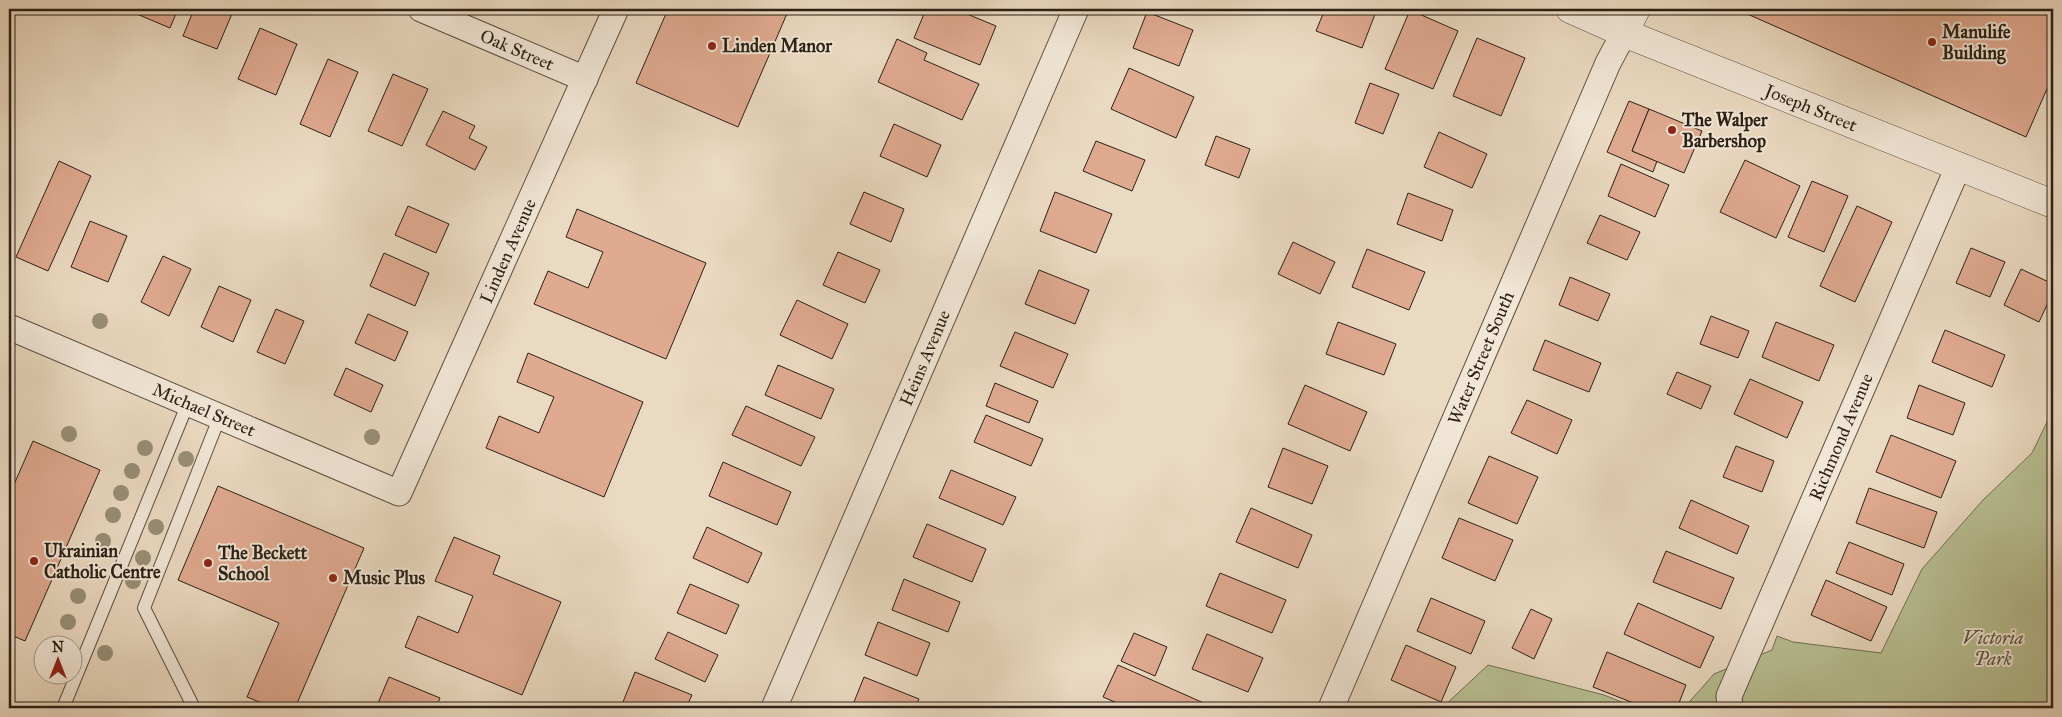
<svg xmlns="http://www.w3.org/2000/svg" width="2062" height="717" font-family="'IM FELL Great Primer',serif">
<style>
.green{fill:#b8c093;stroke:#727054}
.building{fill:#e0aa91;stroke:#2b2115}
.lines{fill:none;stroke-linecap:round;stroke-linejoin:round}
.service-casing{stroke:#5b4f40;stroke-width:14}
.minor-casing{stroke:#5b4f40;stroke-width:27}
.tertiary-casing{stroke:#5b4f40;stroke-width:29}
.service{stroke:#f2e7d7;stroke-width:12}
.minor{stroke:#f2e7d7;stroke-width:25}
.tertiary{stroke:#f2e7d7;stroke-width:28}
.tree{fill:#988f78}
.poi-dot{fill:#8f2418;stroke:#f2e7d7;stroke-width:2}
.labels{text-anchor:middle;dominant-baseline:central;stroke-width:4;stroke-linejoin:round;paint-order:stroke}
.poi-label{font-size:18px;font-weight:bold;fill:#2b2115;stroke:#f2e7d7;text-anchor:start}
.street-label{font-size:18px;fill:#2b2115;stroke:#f2e7d7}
.park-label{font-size:18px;font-style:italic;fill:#55513b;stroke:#f2e7d7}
</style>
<rect width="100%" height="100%" fill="#ebdac2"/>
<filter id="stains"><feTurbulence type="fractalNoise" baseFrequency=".004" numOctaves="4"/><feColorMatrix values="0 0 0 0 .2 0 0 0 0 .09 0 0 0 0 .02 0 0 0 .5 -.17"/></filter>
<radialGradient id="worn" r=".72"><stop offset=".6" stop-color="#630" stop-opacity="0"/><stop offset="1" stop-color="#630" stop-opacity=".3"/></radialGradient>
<g class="green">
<path d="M2051,414L2053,415V708H1684L1714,674L1772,650L1777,636L1793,642L1881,653L1922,569L1983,500L2032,453Z"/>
<path d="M1488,665L1604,695L1637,708H1442Z"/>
</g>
<g class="building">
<path d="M125,9H178L170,28Z"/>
<path d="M194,9H234L217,49L183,36Z"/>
<path d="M668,9H789L738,127L636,83Z"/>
<path d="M926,9H955L996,26L980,65L914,38Z"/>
<path d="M1325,9H1377L1362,48L1316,31Z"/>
<path d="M1736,9H2053V75L2026,137Z"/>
<path d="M1410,10L1458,31L1433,89L1385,69Z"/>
<path d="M1147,12L1193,30L1179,66L1133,48Z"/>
<path d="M260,28L297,44L276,95L238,79Z"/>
<path d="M1477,38L1525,58L1501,116L1453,96Z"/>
<path d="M897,39L927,53L924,60L979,84L962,120L878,82Z"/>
<path d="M328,59L358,72L330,137L300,124Z"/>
<path d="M1129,68L1194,97L1176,138L1111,109Z"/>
<path d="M393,74L428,89L402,146L368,131Z"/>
<path d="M1370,83L1399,94L1383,134L1355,123Z"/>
<path d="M1629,101L1649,109L1632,151L1657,161L1653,172L1607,152Z"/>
<path d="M1649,109L1702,131L1684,173L1632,151Z"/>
<path d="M443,111L475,126L469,138L487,147L475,170L426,145Z"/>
<path d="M894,124L941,145L927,177L880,156Z"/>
<path d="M1439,132L1487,154L1472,188L1424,167Z"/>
<path d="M1216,136L1250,149L1239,178L1205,165Z"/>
<path d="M1096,141L1145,160L1132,191L1083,171Z"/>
<path d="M1745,160L1800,186L1776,238L1720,212Z"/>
<path d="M59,161L91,176L48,271L16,257Z"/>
<path d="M1621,164L1669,185L1655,217L1608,196Z"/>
<path d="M1812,181L1848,196L1824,252L1788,237Z"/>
<path d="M864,192L904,209L891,242L850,224Z"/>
<path d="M1055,192L1112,214L1096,253L1040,231Z"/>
<path d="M1408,193L1453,210L1442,241L1397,224Z"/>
<path d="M408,206L449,224L436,253L395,235Z"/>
<path d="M1857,206L1892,222L1855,302L1820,286Z"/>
<path d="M577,209L706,263L666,359L534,304L548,271L588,288L603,252L566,237Z"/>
<path d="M1600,215L1640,232L1627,260L1587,243Z"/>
<path d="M90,221L127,236L108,282L71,267Z"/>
<path d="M1293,242L1335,262L1320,294L1278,274Z"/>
<path d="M1971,248L2005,262L1990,297L1956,283Z"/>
<path d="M1367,249L1425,272L1409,310L1352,287Z"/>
<path d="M838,252L880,270L865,303L823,285Z"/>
<path d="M384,253L429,273L415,306L370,286Z"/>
<path d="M163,256L191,269L169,316L141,302Z"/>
<path d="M2021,269L2053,284V292L2039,322L2004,305Z"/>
<path d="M1039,270L1089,290L1075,324L1025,304Z"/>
<path d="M1570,277L1610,294L1598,321L1559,305Z"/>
<path d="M219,286L251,300L233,342L201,327Z"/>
<path d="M797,300L848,324L832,359L780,335Z"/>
<path d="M276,309L304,321L285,364L257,352Z"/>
<path d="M368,314L408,332L395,361L355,343Z"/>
<path d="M1711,316L1749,331L1738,358L1700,344Z"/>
<path d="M1338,322L1396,344L1384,375L1326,354Z"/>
<path d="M1776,322L1834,345L1819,381L1762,357Z"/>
<path d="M1945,330L2005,355L1992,387L1932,362Z"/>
<path d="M1015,332L1068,354L1053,388L1000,366Z"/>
<path d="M1545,340L1601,363L1589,392L1533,370Z"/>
<path d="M528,353L643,402L604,497L486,448L499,416L539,433L554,397L517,382Z"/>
<path d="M778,365L834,389L821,419L765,395Z"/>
<path d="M346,368L383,385L371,412L334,395Z"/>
<path d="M1677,372L1711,386L1701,409L1667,394Z"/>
<path d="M1750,379L1803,402L1787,438L1734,414Z"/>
<path d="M995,383L1038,401L1029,423L986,406Z"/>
<path d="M1305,385L1367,412L1350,451L1288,424Z"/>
<path d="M1919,385L1965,403L1953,435L1907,418Z"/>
<path d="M1527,400L1572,420L1557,454L1511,433Z"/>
<path d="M746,406L815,437L801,466L732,435Z"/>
<path d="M986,415L1043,439L1031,466L974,442Z"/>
<path d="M1891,435L1956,461L1941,498L1876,472Z"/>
<path d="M33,441L100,470L25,641L9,634V487L12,489Z"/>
<path d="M1736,446L1774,461L1762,492L1723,477Z"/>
<path d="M1283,448L1328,466L1312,504L1268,487Z"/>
<path d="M1489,456L1538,477L1517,524L1468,503Z"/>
<path d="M723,462L791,492L777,525L709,496Z"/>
<path d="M951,470L1016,497L1003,525L939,498Z"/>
<path d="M218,486L364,548L295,708H274L247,697L279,623L178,580Z"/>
<path d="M1869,488L1937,512L1924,548L1856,523Z"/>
<path d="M1691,500L1749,526L1737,554L1679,528Z"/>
<path d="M1251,508L1312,535L1298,568L1236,542Z"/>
<path d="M1459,518L1513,540L1495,581L1442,558Z"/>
<path d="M927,524L986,549L972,582L913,557Z"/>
<path d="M707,527L762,553L748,583L693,558Z"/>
<path d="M454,537L500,556L493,574L561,602L522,695L405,647L418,616L458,633L473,596L435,581Z"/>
<path d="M1849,542L1904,564L1892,595L1836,573Z"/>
<path d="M1666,551L1734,578L1721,609L1653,582Z"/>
<path d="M1220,573L1286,600L1272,633L1206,606Z"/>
<path d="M904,579L960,602L948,632L892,610Z"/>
<path d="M1826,580L1887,607L1871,641L1811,615Z"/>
<path d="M690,584L739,605L726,634L677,613Z"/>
<path d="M1431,598L1485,621L1471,654L1417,631Z"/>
<path d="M1638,603L1714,637L1700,668L1624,634Z"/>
<path d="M1531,609L1552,619L1534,659L1512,648Z"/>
<path d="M878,622L930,643L917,676L865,655Z"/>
<path d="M668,632L718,655L705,682L655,659Z"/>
<path d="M1134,633L1167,647L1155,676L1121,661Z"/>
<path d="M1207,634L1263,658L1248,692L1192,669Z"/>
<path d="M1406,645L1456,667L1441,702L1391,680Z"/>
<path d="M1607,652L1686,685L1677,708H1646L1593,687Z"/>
<path d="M1118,665L1215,708H1129L1103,697Z"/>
<path d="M635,672L692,695L686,708H638L623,702Z"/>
<path d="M389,677L440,698L436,708H376Z"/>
<path d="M864,677L919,699L915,708L852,707Z"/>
</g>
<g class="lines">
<g class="service-casing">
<g id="service">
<path d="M63,708L188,403"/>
<path d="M194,708L144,608L220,416"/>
</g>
</g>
<g class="minor-casing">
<g id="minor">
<path d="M421,9L585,79"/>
<path d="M9,327L399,493L616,9"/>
<path d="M774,708L1076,9"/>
<path d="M1331,708L1608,63L1624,33"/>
<path d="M1730,708L1729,696L1958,167"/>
</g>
</g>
<g class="tertiary-casing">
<g id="tertiary">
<path d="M1570,9L1624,33L2053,204"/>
<path d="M1624,33L1636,9"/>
</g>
</g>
<use href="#service" class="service"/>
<use href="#minor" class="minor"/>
<use href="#tertiary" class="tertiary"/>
</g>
<g class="tree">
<circle cx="100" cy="321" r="8"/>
<circle cx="69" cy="434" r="8"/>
<circle cx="372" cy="437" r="8"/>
<circle cx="145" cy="448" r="8"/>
<circle cx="186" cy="459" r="8"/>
<circle cx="132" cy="471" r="8"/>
<circle cx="121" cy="493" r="8"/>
<circle cx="113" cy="515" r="8"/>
<circle cx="156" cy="527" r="8"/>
<circle cx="103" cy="541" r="8"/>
<circle cx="143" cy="558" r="8"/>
<circle cx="93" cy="571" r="8"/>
<circle cx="133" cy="581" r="8"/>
<circle cx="78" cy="596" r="8"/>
<circle cx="68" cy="622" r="8"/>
<circle cx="105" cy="653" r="8"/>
</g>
<g class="poi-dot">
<circle cx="1932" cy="42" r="5"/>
<circle cx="712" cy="46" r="5"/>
<circle cx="1672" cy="130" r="5"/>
<circle cx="34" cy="561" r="5"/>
<circle cx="208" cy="563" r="5"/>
<circle cx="333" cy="578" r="5"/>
</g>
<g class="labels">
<g class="poi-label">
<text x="1942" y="32">Manulife<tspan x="1942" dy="21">Building</tspan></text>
<text x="722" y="46">Linden Manor</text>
<text x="1682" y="120">The Walper<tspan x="1682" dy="21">Barbershop</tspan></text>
<text x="44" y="551">Ukrainian<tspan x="44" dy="21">Catholic Centre</tspan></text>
<text x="218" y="553">The Beckett<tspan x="218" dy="21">School</tspan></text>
<text x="343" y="578">Music Plus</text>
</g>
<g class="street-label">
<text transform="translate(517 50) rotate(23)">Oak Street</text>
<text transform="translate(1811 108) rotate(22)">Joseph Street</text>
<text transform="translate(508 251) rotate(-66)">Linden Avenue</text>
<text transform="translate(925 358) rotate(-67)">Heins Avenue</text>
<text transform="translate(1481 358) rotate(-67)">Water Street South</text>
<text transform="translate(204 410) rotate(23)">Michael Street</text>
<text transform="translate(1841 437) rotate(-67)">Richmond Avenue</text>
</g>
<g class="park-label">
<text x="1993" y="638">Victoria<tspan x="1993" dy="21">Park</tspan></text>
</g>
</g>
<rect width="2062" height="717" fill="none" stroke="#ebdac2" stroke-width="30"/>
<rect x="10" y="10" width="2042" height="697" fill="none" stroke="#2b2115" stroke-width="2.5"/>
<rect x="15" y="15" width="2032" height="687" fill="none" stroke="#2b2115"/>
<g transform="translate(58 660)"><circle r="24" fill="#f2e7d7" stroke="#a29889"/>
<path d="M0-4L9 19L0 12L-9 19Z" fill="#8f2418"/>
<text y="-8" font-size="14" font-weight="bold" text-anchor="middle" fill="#2b2115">N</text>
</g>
<rect width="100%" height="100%" filter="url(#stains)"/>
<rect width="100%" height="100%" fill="url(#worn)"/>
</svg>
